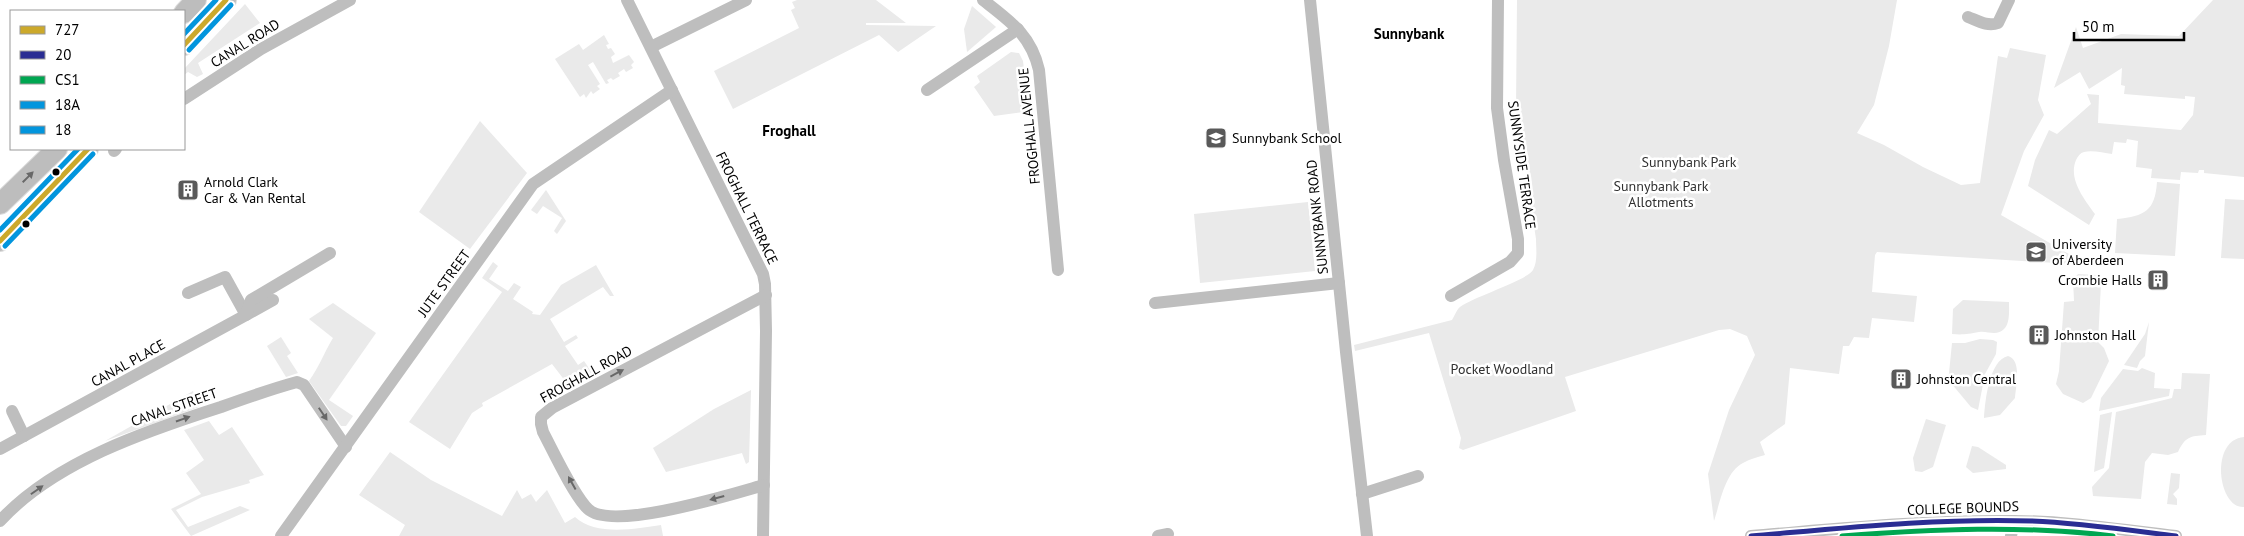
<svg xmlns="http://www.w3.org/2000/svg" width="2244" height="536" font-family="'PT Sans',sans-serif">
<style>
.green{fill:#eaeaea}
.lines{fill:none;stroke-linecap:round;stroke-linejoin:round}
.primary-casing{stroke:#dbdbdb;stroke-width:22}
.minor{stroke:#bebebe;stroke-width:12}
.primary{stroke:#bdbdbd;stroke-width:20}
.bus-1-casing{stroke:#fff;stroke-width:9}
.bus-2-casing{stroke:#fff;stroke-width:9}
.bus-3-casing{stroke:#fff;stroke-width:9}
.bus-4-casing{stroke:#fff;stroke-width:9}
.bus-5-casing{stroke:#fff;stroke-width:9}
.bus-1{stroke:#cca92b;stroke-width:5}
.bus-2{stroke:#2a2d93;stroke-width:5}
.bus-3{stroke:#00a651;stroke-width:5}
.bus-4{stroke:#0295dd;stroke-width:5}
.bus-5{stroke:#0295dd;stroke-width:5}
.oneway{fill:#686868}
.bus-dot{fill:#000;stroke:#fff;stroke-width:2}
.labels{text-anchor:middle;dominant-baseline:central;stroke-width:5;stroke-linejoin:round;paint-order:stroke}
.street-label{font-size:14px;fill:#000;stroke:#fff}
.poi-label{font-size:14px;fill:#000;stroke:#fff;text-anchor:start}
.park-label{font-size:14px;fill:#303030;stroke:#fff}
.neighbourhood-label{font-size:15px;font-weight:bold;fill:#000;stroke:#fff}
</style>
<rect width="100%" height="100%" fill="#fff"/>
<g class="green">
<path d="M797,0H876L906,23H866V25L936,26L898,52L879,35L733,109L714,71L799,28L791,10L795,8L792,2Z"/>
<path d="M1517,0H1897L1889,46L1874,105L1857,133L1884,145L1923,167L1961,185L1980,183L1998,56L2007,58L2010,48L2046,55L2038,100L2044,115L2024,151L2001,215L2088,265L1877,252L1875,255L1872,292L1917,296L1914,322L1872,318L1869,338L1854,337L1849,346H1843L1839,374L1790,368L1785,424L1760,442L1765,455C1758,457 1750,459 1743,463C1725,472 1720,503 1714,521L1708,474L1729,410L1755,355L1747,336L1730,329L1719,330L1565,377L1576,411L1463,450L1459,448L1461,438L1429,333L1355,351L1354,345L1452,320C1455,315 1457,309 1460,307C1475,296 1526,281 1533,270C1538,261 1536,248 1536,239L1516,108Z"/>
<path d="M2213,0H2244V177L2204,173V170H2199L2198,173L2181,172L2180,180L2151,178L2152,169L2136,167L2138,141L2127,139L2126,143L2114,142L2112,154C2104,153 2092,150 2084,152C2080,153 2078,156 2076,160C2068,179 2084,199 2095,214L2089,225L2028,186L2035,160L2049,130L2057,134L2091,104L2087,94L2099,95L2098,123L2181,130L2193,115L2195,97L2185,96V99L2124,94L2125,86L2121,85L2122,68L2089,89L2080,72L2054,88L2076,27L2083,48L2121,34L2179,36Z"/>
<path d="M245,4L260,23L198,63L203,74L197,77L188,72L184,75V69Z"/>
<path d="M972,6L996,27L967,52L964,29Z"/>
<path d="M604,35L609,44L606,45L608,49L611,48L615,54L611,57L613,63L629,55L634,62L631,65L633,68L626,72L624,69L618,73L620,76L613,80L611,78L607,80L609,83L606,84L593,62L588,65L600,84L597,86L600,89L593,94L591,91L586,98L584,94L580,97L555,59L579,44L583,50Z"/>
<path d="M1011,52L1019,53L1023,61L1028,103L1021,104L1023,112L994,116L974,87L980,82L977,76Z"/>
<path d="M480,121L527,173L470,249L419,212Z"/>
<path d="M2157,182L2180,184L2175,256L2115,253L2117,219C2145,216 2155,211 2157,182Z"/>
<path d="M546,190L566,221L557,234L554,231L562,218L543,206L537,214L531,210Z"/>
<path d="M2225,199L2244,200V259L2221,258Z"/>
<path d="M1308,202L1315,271L1200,283L1194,214Z"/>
<path d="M493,262L498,266L489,279L508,291L514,283L521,287L513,299L533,312L532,314L540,315L561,285L596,265L614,296H610L603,287L550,319L564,342L576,335L578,338L565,346L578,365L584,361L593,374L569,386L552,364L482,403L483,406L472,413L450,449L409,422L502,292L482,278Z"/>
<path d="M2078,274L2096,275L2101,283L2098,342L2104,348L2109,361L2091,398L2083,403L2063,394L2056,384L2059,371L2064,302L2074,301L2073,280Z"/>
<path d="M1963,300L2009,302C2009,315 2011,332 1994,333C1989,333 1984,331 1979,332C1968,334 1963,335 1952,334L1953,309Z"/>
<path d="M333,303L376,333L329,400L353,416L346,426H341L309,381C319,367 324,353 333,338L309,319Z"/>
<path d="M2149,322L2145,356L2140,361L2137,368L2124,365L2145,334Z"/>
<path d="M281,337L291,353L287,356L298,373L286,377L267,346Z"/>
<path d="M1980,339L1993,340L1997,342L1996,354L1985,374L1978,410L1971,407L1951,383H1948L1952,343H1965Z"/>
<path d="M2008,356C2022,360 2016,386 2015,398L2000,415L1984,418C1985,402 1989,360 2008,356Z"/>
<path d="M2142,368L2155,373L2154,388L2170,389L2169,396L2099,411L2101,398L2123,369L2138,371Z"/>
<path d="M2182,373L2210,374L2206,435C2190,436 2185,437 2178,452L2168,455L2152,453L2145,462L2141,499L2093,496L2092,487L2109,468L2116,412L2172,398L2174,389H2181Z"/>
<path d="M751,390L749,462L746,464L742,453L666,472L653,448L714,409Z"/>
<path d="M193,391L199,407L105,441Z"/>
<path d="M2112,412L2104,468L2094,472L2100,415Z"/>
<path d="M1926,419L1946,425L1933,467L1922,472L1915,471L1913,458Z"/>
<path d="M209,421L219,435L232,427L264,475L249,480L250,483L202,497L176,510L188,527L240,506L250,510L191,536L171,509L201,494L186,473L204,460L184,430Z"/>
<path d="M2244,437V507C2218,509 2209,440 2244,437Z"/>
<path d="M1972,446L1978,447L2006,465V469L1973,473L1966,467Z"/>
<path d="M390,452L431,480L502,516L517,490L522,499L531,494L536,502L547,490L565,523L575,517C595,536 635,529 661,525L663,536H399L405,525L359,495Z"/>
<path d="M2171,473L2180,474L2179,488L2173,494L2177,499V505L2167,504Z"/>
</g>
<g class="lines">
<g class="primary-casing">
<g id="primary">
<path d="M184,13L196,0"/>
<path d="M184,45L226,0"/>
<path d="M0,204L57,149"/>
<path d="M0,241L88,149"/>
</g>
</g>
<g class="minor">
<path d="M627,0L763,274L765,284L766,331L763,536"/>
<path d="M983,0C1010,21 1031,35 1039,70L1058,270"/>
<path d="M1310,0L1346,352L1367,536"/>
<path d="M1968,17C1978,21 1988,27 1998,23L2009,0"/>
<path d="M651,47L746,0"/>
<path d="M927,90L1018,29"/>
<path d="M184,99L261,49L350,0"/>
<path d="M114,151L116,149"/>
<path d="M188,293L225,277L246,315L273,300"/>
<path d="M1451,296L1510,262L1518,253V239L1504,160L1497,108L1498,0"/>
<path d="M1155,303L1339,283"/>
<path d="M12,411L24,436"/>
<path d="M0,449L246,315L251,300L330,253"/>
<path d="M764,485C732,494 612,532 588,509C574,496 553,451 543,432L541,424V417L552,408L766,295"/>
<path d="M1362,494L1418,476"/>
<path d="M0,521C54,462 146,431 221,407C246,398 271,389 297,382L304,385L346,447"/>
<path d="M281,536L533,184L672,90"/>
<path d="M1158,536L1168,534"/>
<path d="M1751,536C1838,529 1925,520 2013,521C2067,521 2122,530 2176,536"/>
<path d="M2011,536L2014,521"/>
</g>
<use href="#primary" class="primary"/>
<g class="bus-1-casing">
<g id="bus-1">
<path d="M184,45L226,0"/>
<path d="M0,241L88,149"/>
</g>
</g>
<g class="bus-2-casing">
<path id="bus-2" d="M1751,536C1844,528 1938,518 2032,521C2080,523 2128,530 2176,536"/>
</g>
<g class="bus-3-casing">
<path id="bus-3" d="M1842,536C1933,529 2023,525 2113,536"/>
</g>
<g class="bus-4-casing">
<g id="bus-4">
<path d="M189,50L231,5"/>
<path d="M5,246L93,154"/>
</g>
</g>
<g class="bus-5-casing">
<g id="bus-5">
<path d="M184,34L216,0"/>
<path d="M0,230L78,149"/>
</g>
</g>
<use href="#bus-1" class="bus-1"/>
<use href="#bus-2" class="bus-2"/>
<use href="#bus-3" class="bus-3"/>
<use href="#bus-4" class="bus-4"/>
<use href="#bus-5" class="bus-5"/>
</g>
<defs><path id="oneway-solid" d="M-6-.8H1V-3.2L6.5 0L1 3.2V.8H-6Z" transform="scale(1.25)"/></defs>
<g class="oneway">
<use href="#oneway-solid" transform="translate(28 177) rotate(-45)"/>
<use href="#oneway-solid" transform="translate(617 373) rotate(-28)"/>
<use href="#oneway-solid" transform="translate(323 414) rotate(56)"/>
<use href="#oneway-solid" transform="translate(183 419) rotate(-19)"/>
<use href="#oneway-solid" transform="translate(572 483) rotate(-119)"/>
<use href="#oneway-solid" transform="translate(37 490) rotate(-35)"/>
<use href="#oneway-solid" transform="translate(717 498) rotate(165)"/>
</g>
<defs>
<g id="school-square" transform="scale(1.125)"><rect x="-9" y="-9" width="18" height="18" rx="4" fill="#595959" stroke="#fff"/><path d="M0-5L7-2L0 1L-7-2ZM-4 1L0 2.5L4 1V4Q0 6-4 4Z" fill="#fff"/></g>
<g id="building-square" transform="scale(1.125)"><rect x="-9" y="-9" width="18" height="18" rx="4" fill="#595959" stroke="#fff"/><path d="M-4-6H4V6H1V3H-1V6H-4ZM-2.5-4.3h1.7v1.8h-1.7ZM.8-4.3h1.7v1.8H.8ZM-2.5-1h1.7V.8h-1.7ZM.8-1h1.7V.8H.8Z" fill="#fff"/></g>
<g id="university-square" transform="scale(1.125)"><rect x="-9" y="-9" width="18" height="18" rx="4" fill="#595959" stroke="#fff"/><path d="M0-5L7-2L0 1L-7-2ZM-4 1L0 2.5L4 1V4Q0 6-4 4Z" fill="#fff"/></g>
</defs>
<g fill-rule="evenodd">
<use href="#school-square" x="1216" y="138"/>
<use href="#building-square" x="188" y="190"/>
<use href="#university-square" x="2036" y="252"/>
<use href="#building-square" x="2158" y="280"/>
<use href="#building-square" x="2039" y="335"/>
<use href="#building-square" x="1901" y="379"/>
</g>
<g class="bus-dot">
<circle cx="56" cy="172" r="4.5"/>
<circle cx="26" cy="224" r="4.5"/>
</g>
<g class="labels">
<g class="street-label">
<text transform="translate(245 43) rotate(-32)">CANAL ROAD</text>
<text transform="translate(1029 126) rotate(-96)">FROGHALL AVENUE</text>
<text transform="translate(1522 165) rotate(82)">SUNNYSIDE TERRACE</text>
<text transform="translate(747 208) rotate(64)">FROGHALL TERRACE</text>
<text transform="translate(1317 217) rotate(-96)">SUNNYBANK ROAD</text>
<text transform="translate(444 283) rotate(-54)">JUTE STREET</text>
<text transform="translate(128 363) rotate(-29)">CANAL PLACE</text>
<text transform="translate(586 374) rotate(-29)">FROGHALL ROAD</text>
<text transform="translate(174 407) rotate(-19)">CANAL STREET</text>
<text transform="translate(1963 508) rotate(-2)">COLLEGE BOUNDS</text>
</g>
<g class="poi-label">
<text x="1232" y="138">Sunnybank School</text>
<text x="204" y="182">Arnold Clark<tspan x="204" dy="16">Car &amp; Van Rental</tspan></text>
<text x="2052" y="244">University<tspan x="2052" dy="16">of Aberdeen</tspan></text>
<text x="2142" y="280" text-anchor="end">Crombie Halls</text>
<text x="2055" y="335">Johnston Hall</text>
<text x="1917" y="379">Johnston Central</text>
</g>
<g class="park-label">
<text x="1689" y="162">Sunnybank Park</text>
<text x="1661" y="186">Sunnybank Park<tspan x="1661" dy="16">Allotments</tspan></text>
<text x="1502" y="369">Pocket Woodland</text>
</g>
<g class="neighbourhood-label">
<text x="1409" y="33">Sunnybank</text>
<text x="789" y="130">Froghall</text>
</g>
</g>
<rect x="10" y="10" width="175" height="140" fill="#ffffff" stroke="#999999"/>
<rect x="20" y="26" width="25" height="8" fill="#cca92b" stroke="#999999"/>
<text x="55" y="35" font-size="15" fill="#000000">727</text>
<rect x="20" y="51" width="25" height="8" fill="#2a2d93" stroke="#999999"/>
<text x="55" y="60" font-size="15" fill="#000000">20</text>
<rect x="20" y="76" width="25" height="8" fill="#00a651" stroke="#999999"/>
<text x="55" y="85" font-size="15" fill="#000000">CS1</text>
<rect x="20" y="101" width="25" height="8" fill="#0295dd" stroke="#999999"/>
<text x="55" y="110" font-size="15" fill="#000000">18A</text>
<rect x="20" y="126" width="25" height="8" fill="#0295dd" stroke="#999999"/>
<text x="55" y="135" font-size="15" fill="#000000">18</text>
<path d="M2074 32v8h110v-8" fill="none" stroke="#000000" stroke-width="2.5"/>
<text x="2082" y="32" font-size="15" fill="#000000" stroke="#ffffff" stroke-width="4" paint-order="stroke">50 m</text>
</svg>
